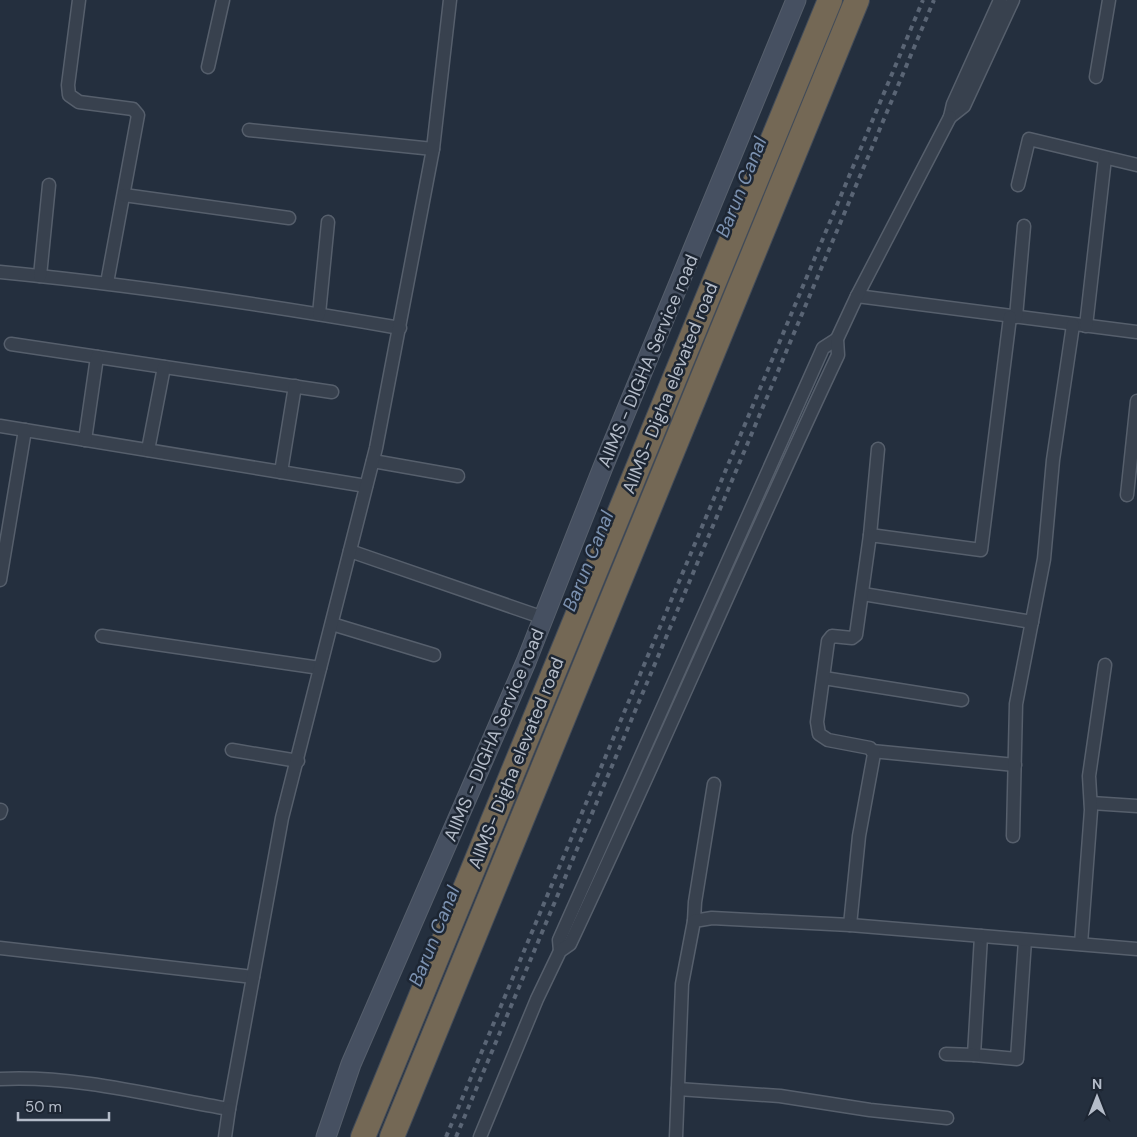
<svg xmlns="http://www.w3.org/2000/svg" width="1137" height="1137" font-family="'DM Sans',sans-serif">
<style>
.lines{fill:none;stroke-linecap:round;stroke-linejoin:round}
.minor-casing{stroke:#565f6c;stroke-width:15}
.secondary-casing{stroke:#565f6c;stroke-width:21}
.motorway-casing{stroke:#434c59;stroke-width:26}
.minor{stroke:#38414e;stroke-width:12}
.secondary{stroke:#465061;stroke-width:19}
.motorway{stroke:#746855;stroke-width:24}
.rail{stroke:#5a6575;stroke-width:4;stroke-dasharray:5 5;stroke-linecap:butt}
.labels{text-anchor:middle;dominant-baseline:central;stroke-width:5;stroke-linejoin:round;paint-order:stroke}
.street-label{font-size:18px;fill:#b4bcc9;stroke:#1d2633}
.water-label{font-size:19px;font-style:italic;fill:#7c92b1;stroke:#1d2633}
</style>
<rect width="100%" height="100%" fill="#242f3e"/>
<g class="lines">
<g class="minor-casing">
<g id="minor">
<path d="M79,0L68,85L69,95L79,102L133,109L138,115L107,283"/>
<path d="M1000,0L953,104L950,117L964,106L1013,0"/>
<path d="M208,67L223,0"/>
<path d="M1096,77L1109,0"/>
<path d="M249,130L433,149"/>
<path d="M1018,185L1029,139L1137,165"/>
<path d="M124,195L289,218"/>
<path d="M0,272C134,285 267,305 400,328"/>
<path d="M40,276L49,185"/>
<path d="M857,296L1137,332"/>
<path d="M319,314L328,222"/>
<path d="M1016,317L1024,226"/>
<path d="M1086,326L1105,158"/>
<path d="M11,344L332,392"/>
<path d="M0,426L366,486"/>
<path d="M85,440L97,357"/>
<path d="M148,450L164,367"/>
<path d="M373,461L458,476"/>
<path d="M281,472L295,386"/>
<path d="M1127,495L1137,401"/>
<path d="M870,535L878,449"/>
<path d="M350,551L544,618"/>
<path d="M0,580L25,430"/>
<path d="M863,594L1032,622"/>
<path d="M332,624L434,655"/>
<path d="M102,636L320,668"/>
<path d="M824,678L962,700"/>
<path d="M232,750L298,761"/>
<path d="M872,751L1015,765"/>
<path d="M1091,803L1137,806"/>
<path d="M0,813L1,810"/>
<path d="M1013,836L1016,704L1044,559L1053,460L1073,325"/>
<path d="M694,921L695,902L714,784"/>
<path d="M850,925L859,836L874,754L870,748L828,740L819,734L817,722L828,641L832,636L852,638L856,635L870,535L981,550L1010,317"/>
<path d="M981,936L974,1055L1017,1059L1025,940"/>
<path d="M1081,944L1091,810L1089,776L1105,665"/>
<path d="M0,948L253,977"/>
<path d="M560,951L559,940C648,743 734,545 823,348L837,339"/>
<path d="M946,1054L974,1055"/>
<path d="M0,1079C76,1075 154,1096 229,1109L282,818L376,448L433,149L450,0"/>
<path d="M678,1089L780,1096L870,1110L947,1118"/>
<path d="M225,1137L229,1109"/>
<path d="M480,1137L537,999L560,951L570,944C662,749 746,550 838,355L837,339L857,296L950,117"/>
<path d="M676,1137L682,984L694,921L712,918L850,925L1137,949"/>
</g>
</g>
<g class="secondary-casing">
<path id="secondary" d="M326,1137L351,1064L526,662L603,467L796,0"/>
</g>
<g class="motorway-casing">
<g id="motorway">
<path d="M363,1137L830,0"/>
<path d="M392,1137L857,0"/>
</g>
</g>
<use href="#minor" class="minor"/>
<use href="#secondary" class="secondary"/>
<use href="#motorway" class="motorway"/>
<g class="rail">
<path d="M446,1137L923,0"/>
<path d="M456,1137L934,0"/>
</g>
</g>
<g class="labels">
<g class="street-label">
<text transform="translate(648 361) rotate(-67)">AIIMS - DIGHA Service road</text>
<text transform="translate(670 388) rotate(-68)">AIIMS- Digha elevated road</text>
<text transform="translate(494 735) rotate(-67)">AIIMS - DIGHA Service road</text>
<text transform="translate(516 763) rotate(-68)">AIIMS- Digha elevated road</text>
</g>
<g class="water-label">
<text transform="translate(741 187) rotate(-68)">Barun Canal</text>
<text transform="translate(588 561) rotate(-68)">Barun Canal</text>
<text transform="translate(434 936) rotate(-68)">Barun Canal</text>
</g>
</g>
<g transform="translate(1097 1097)" stroke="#1d2633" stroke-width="4" paint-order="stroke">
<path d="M0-4L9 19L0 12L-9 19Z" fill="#b4bcc9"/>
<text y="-8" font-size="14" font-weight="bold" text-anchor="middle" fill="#b4bcc9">N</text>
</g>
<path d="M18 1112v8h91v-8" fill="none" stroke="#b4bcc9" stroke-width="2.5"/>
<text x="25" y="1112" font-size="15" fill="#b4bcc9" stroke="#1d2633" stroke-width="4" paint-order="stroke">50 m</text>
</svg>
